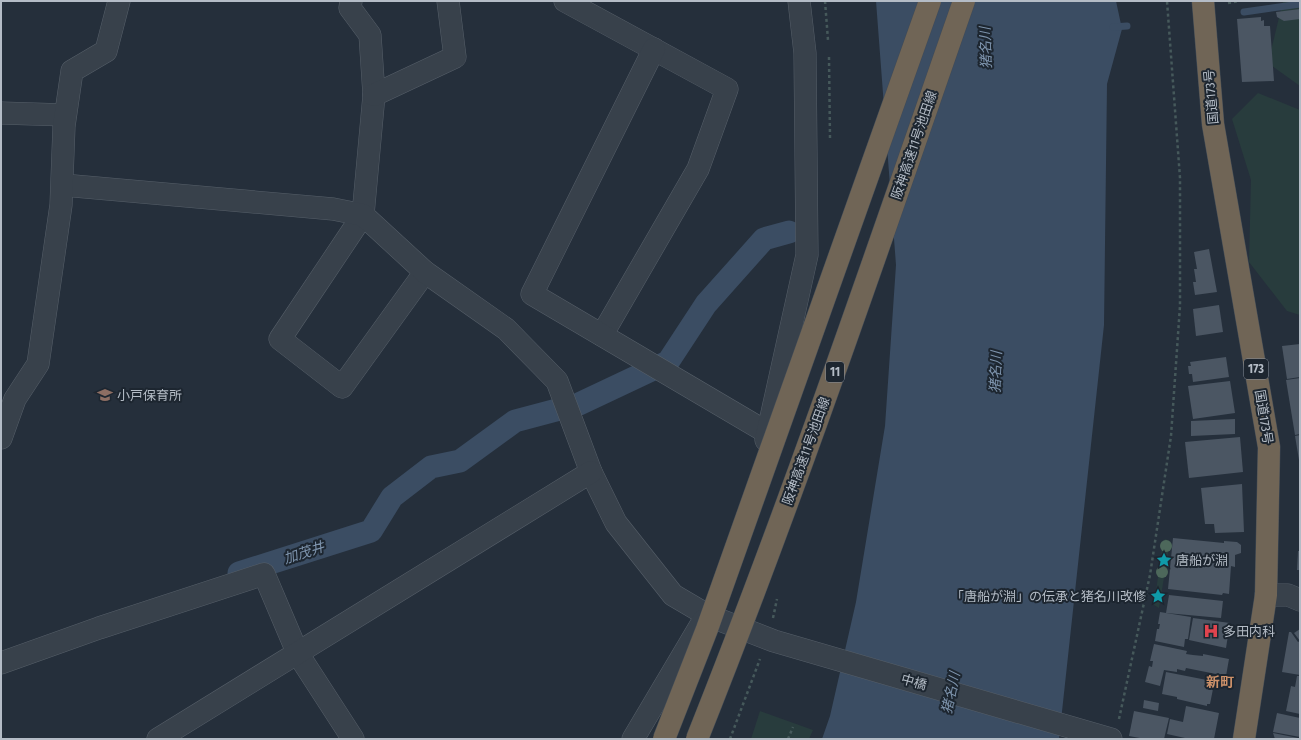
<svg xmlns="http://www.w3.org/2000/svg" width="1301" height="740" font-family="'Fira Sans Condensed','Noto Sans JP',sans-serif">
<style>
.green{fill:#283c3d}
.water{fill:#3b4d63}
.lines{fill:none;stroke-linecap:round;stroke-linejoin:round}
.stream{stroke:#3b4d63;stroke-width:7}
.canal{stroke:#3b4d63;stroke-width:23}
.building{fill:#4b5663}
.minor-casing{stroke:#565f69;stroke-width:23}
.highway-casing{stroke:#434c56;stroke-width:23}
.path{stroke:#46595b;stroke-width:2.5;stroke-dasharray:3 3;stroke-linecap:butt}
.minor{stroke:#38414b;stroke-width:22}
.highway{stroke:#706556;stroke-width:22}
.highway-bridge-casing{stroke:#434c56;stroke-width:23;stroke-linecap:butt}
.highway-bridge{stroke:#706556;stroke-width:22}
.tree{fill:#4d685b}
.labels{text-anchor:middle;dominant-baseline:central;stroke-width:4;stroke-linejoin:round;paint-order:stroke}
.shield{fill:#1d2630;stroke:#878f99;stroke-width:1}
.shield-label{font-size:12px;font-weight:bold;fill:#b4bcc6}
.street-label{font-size:13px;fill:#b4bcc6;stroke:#1d2630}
.poi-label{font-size:13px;fill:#b4bcc6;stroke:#1d2630;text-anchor:start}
.water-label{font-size:14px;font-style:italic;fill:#7d93ac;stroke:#1d2630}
.neighbourhood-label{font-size:14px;font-weight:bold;fill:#cd9169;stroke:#1d2630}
</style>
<rect width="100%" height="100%" fill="#252f3b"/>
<g class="green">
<path d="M1283,1H1300V86L1268,63Z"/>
<path d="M1258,93L1300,110V315L1287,311L1249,262L1251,180L1232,119Z"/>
<path d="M1165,539L1170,541L1159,608L1154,605L1163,542Z"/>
<path d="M760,711L813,730L809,739H751Z"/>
</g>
<path class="water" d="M876,1H1116L1122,29L1107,84L1104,325L1059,739H822L830,716L856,602L885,426L896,265Z"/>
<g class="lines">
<g class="stream">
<path d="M1244,12L1300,4"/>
<path d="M1113,27L1127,26"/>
</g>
<path class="canal" d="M239,573L371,531L392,497L431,467L460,461L515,421L579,404L668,362L706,304L764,239L789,232"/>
</g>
<g class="building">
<path d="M1300,9V19L1284,21L1277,17L1276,12Z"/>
<path d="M1261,17V21L1264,20V26H1270L1274,81L1242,82L1237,19Z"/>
<path d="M1209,249L1217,292L1195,295L1193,282H1196L1194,269H1197L1194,252Z"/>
<path d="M1219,305L1223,332L1196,336L1193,309Z"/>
<path d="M1300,344V377L1287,379L1282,346Z"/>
<path d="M1226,357L1229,377L1193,382L1192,374H1189L1188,366H1191L1190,362Z"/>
<path d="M1300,378V434L1295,435L1286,380Z"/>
<path d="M1230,381L1235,413L1193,419L1188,386Z"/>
<path d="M1235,419V434L1191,436V421Z"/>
<path d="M1300,435V460H1299L1295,436Z"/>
<path d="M1240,437L1243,472L1189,478L1185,442Z"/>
<path d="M1242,484L1244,532L1215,533L1214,524H1205L1201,488Z"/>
<path d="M1173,538L1224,543V541L1237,542L1241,545V553L1235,555V567L1231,566L1229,594L1223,593L1222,595L1168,589Z"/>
<path d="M1298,551H1300V570H1297Z"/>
<path d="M1169,595L1223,601L1221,618L1166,613Z"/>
<path d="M1160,612L1191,617L1188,639H1185L1184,647L1155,641L1157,629H1159L1160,624H1158Z"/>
<path d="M1193,618L1230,623L1226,648L1189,640Z"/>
<path d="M1300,629V675L1282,672L1289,632H1291L1298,642L1300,641L1294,633Z"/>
<path d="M1154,644L1187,651L1186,654L1193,655L1203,656V654L1229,659L1226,676L1186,668L1185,671L1177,669V672L1164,670L1160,686L1145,682L1149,666L1152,667L1153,661H1150Z"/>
<path d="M1166,672L1212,681V683L1214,684L1210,704H1207V706L1177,699V697L1162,694Z"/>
<path d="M1297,676H1300V714L1286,711L1291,686L1295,687Z"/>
<path d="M1144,700L1159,703L1158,711L1143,708Z"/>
<path d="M1186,706L1219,713L1214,739H1185V738L1167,734L1170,719L1183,722Z"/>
<path d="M1134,711L1169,718L1164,739H1145L1129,736Z"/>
<path d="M1277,713L1300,718V737L1273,732Z"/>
<path d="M1273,733L1298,738V739H1275Z"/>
</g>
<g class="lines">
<g class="minor-casing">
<g id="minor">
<path d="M351,1L350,8L370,35L374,95L363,215L280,339L342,387L425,272"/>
<path d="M565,1L727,89L698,169L602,335"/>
<path d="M654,49L532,294L768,433"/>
<path d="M374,95L455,57L448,1"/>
<path d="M1,113L65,115"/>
<path d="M63,185L333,209L363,215L425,272L506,329L557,381L591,472L616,523L673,595L707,615L774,641L1111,739"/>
<path d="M1,438L15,399L38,364L61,205L64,126L72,71L106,51L119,1"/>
<path d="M766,440L807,255L805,53L799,1"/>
<path d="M1266,595H1288L1300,600"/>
<path d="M1,663L99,628L264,574L298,654L353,739"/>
<path d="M158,739L591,472"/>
<path d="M633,739L703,621"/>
</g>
</g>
<g class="highway-casing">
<path id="highway" d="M1203,1L1213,124L1269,447L1266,595L1244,739"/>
</g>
<g class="path">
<path d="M825,1L828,40"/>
<path d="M1228,3L1239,1"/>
<path d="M829,57L830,138"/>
<path d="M773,618L777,599"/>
<path d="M1119,719L1150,575L1171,436L1180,306V178L1167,1"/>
<path d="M730,739L760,659"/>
<path d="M788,739L793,727"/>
</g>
<use href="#minor" class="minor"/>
<use href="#highway" class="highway"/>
<g class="highway-bridge-casing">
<g id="highway-bridge">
<path d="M664,739L707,629L930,1"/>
<path d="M697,739C794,496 878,248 964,1"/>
</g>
</g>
<use href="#highway-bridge" class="highway-bridge"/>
</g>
<g class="tree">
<circle cx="1166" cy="546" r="6"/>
<circle cx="1162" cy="572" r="6"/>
</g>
<defs>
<g id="school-bare" transform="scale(1.2)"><path d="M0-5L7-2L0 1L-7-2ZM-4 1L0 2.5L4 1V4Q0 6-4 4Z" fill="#8d6e63" stroke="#1d2630" stroke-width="2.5" paint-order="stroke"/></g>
<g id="sight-bare" transform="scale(1.2)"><path d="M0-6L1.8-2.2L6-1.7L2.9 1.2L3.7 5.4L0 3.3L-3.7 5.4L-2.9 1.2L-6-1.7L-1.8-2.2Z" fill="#0f9aa8" stroke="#1d2630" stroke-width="2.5" paint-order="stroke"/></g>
<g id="hospital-bare" transform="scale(1.2)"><path d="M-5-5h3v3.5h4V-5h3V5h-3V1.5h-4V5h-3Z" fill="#e0444e" stroke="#1d2630" stroke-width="2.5" paint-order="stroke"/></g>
</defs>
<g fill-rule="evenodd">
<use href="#school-bare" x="105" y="395"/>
<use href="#sight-bare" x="1164" y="560"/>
<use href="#sight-bare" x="1158" y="596"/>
<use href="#hospital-bare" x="1211" y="631"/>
</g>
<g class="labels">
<g class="shield">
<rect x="1244" y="359" width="24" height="20" rx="3"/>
<rect x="826" y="362" width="18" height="20" rx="3"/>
</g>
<g class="shield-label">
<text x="1256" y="369">173</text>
<text x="835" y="372">11</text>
</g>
<g class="street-label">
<text transform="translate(1211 97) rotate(-95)">国道173号</text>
<text transform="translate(914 145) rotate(-71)">阪神高速11号池田線</text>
<text transform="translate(1264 417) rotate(81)">国道173号</text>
<text transform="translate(806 451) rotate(-70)">阪神高速11号池田線</text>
<text transform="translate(914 682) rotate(16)">中橋</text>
</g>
<g class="poi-label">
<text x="117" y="395">小戸保育所</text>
<text x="1176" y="560">唐船が淵</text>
<text x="1146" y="596" text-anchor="end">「唐船が淵」の伝承と猪名川改修</text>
<text x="1223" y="631">多田内科</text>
</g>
<g class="water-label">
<text transform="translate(986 48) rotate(-92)">猪名川</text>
<text transform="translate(996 372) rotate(-88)">猪名川</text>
<text transform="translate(304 553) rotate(-18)">加茂井</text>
<text transform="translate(951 693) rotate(-78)">猪名川</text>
</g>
<g class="neighbourhood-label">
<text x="1220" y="682">新町</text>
</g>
</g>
<rect width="1301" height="740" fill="none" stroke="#b4bcc6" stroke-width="4"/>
</svg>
